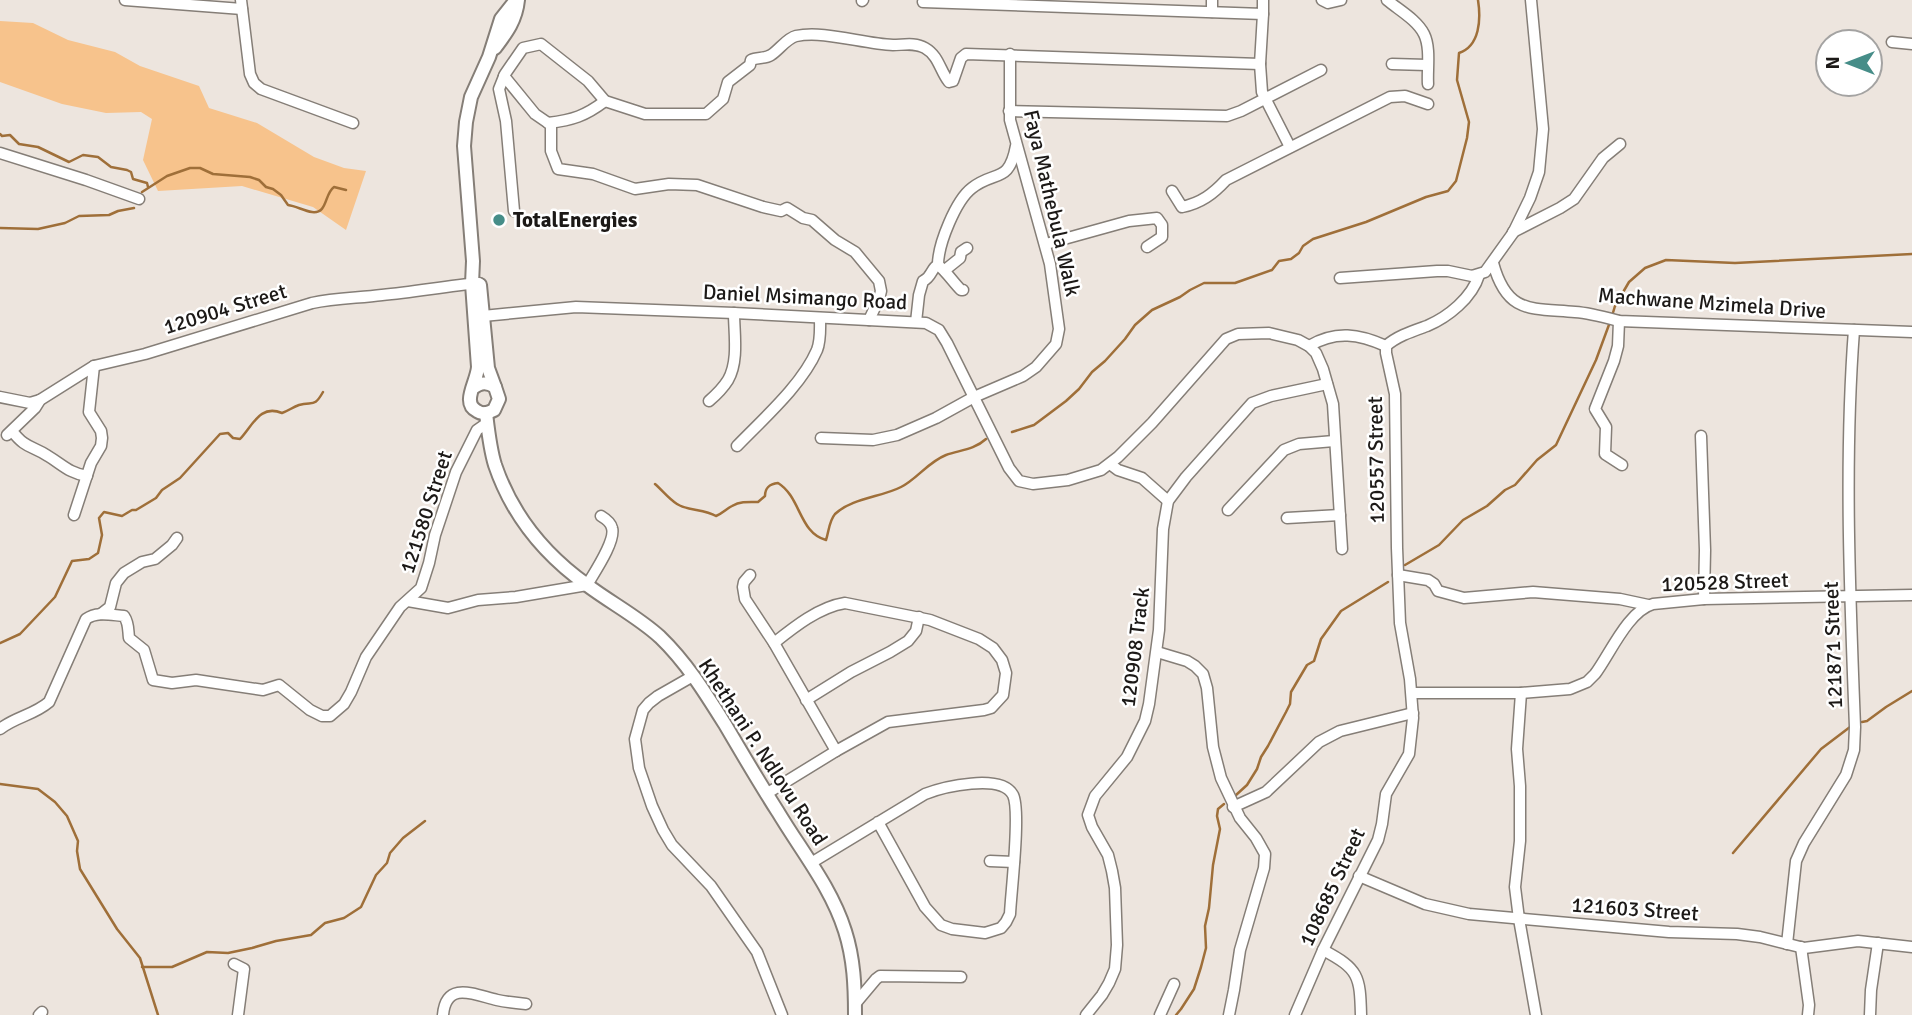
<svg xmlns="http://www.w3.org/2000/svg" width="1912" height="1015" font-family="Signika,sans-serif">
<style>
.green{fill:#f7c38c}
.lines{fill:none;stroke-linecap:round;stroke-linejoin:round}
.stream{stroke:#9f6f39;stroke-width:2.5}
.minor-casing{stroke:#857e77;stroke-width:13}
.tertiary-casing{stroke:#857e77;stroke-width:16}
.minor{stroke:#fff;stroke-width:10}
.tertiary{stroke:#fff;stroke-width:12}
.poi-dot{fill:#468d88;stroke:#fff;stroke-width:2.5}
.labels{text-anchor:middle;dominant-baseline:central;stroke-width:5;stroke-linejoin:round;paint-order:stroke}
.street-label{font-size:21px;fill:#1c1917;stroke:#fff}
.poi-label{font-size:21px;font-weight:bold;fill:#1c1917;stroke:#fff;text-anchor:start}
</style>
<rect width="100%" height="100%" fill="#ede5de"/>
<path class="green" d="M0,21L33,23L68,40L115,52L140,66L199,86L209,108L257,123L314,157L344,168L366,171L346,230L313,207L242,186L158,191L143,160L152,119L141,112L106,113L62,104L0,82Z"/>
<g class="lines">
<g class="stream">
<path d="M0,134L2,136L10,135L19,144L38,147L69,162L83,155L98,157L111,167L127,170L131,172L133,179L147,183L148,187"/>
<path d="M142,192L167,176L190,168H200L213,174L250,177L259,180L266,187L273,189L281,195L288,205C296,206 304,211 312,212C328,214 324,194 334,187L346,190"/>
<path d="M0,228L38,229L65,223L79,216L109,215L118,211L134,208"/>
<path d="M1612,316L1615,306L1629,282L1645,268L1666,260L1735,263L1912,254"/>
<path d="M1012,432L1034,425L1066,401L1079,389L1092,372L1105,361L1125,339L1135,325L1152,310L1180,297L1190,290L1204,283H1235L1272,270L1279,261L1291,259L1299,253L1303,246L1313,239L1366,222L1426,197L1448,191L1456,181L1467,138L1469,122L1457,80L1459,53C1480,46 1481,19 1478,0"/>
<path d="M655,484C662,490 669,499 677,504C688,511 704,509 716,516C723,513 726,509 732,506C741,501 749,502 758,502L765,496C765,487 770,484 778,483C801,497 799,533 826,540C829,531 829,521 835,514C852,498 882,497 901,487C917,479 928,462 946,455C960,450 974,450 986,439"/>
<path d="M1405,565L1439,545L1463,520L1487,506L1505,490L1515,485L1537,460L1556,445L1596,360L1610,322"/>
<path d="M0,643L20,634L55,597L72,561L89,559L98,553L102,535L99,518L104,512L122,516L132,510H136L156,498L162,490L180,478L220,434L228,433L233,438L240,439C253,425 260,404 282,413C288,411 293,407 299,405C313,401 314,408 323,392"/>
<path d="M1862,722L1867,721L1886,707L1912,691"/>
<path d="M0,784L38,789L55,802L67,816L78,841L77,851L80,869L117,929L140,958L158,1015"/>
<path d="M1236,795L1247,785L1257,769L1261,757L1268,746L1286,712L1290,704L1291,692L1307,665L1314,661L1321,639L1341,611L1388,582"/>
<path d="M1733,853L1821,749L1850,727"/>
<path d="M142,967H172L207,952L228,953L252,948L276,941L311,935L325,923L344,918L361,907L376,875L387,863L390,853L403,838L425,821"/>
<path d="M1176,1015L1181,1009L1194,989L1201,967L1206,948L1205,926L1209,908L1213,865L1220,829L1217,816L1218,809L1224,804"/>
</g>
<g class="minor-casing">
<g id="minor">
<path d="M125,0L242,9"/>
<path d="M241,0L250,74L254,83L261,89L353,123"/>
<path d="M1322,0L1328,3L1341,0"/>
<path d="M1387,0C1399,10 1417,20 1424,34C1431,48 1427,70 1428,84"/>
<path d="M862,1L863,0"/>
<path d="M923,2L1263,14V0"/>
<path d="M1212,12V0"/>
<path d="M1263,14L1260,64L1262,92L1290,147"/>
<path d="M1892,42L1912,44"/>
<path d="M1392,64L1427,65"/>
<path d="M504,76L535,114L551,125V151L558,169L593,174L635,189L669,184L697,185L763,207L781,211L787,208L803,218L812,220L835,240L855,252L879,281L881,291L879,299L869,320"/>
<path d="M1009,111L1227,116L1241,111L1321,70"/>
<path d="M548,123C573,120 585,116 605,101"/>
<path d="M0,153L86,180L139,199"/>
<path d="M1172,191L1182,207C1201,203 1213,194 1226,180L1390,97L1405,96L1428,104"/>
<path d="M514,211L506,121L499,89L505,74L523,48L541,44L588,81L605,101L645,114H706L723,99L728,82L750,65L751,60C757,57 765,59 771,55C779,50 787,38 796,36C824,30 863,44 893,45C903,45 915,42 925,48C939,56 940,71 949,82L953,81L961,58L966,54L1260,64"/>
<path d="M1513,232L1560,208L1574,199L1603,158L1620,144"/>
<path d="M1046,244L1129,221L1157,218L1162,225V237L1147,247"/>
<path d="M1493,263C1507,314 1530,308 1575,312C1590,313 1604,317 1619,321L1912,332"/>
<path d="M938,265C938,244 956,200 972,188C995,170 1009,184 1016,146"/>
<path d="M945,270L960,258L961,252L967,248"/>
<path d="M1340,278L1437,271H1448L1472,276L1485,272L1513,233L1530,198L1539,172L1543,129L1531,0"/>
<path d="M483,316L576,307L734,313L926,323L939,330L947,343L1009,468L1019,481L1033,484L1068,480L1101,470L1118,457L1152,423L1226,339L1238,334L1269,333L1298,340L1309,346L1316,353L1323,369L1333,404L1342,549"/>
<path d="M1619,321L1618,346L1614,361L1595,409L1606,427L1605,454L1622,465"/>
<path d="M916,322L919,295L923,281C932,277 931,268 938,265C946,271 953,282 961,290H963"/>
<path d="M1309,346C1336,330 1359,334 1386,346"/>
<path d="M0,397L30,403L40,400"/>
<path d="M709,401C716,395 723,388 728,380C739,361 734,333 734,313"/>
<path d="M12,431C26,449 31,445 48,456C63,465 69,473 87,476"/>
<path d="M7,435L35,408L40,400L94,366L145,354L312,303C335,298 359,298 382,295C415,292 446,286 479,283"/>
<path d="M1701,436L1705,550L1704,599"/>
<path d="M821,438L873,440L897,435L936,418L974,397L1023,376L1036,367L1056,344L1059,329L1050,264L1010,120V54"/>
<path d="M737,446C763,419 802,385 817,350C821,340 820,328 820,318"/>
<path d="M1110,464L1118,470L1142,478L1168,501"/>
<path d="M1228,510L1284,450L1299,444L1334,441"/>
<path d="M74,515L91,463L101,446L102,438L101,431L89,412L94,366"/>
<path d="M1287,518L1340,515"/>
<path d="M750,575L744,582L743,587L745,599L774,643L836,751"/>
<path d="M1398,575L1428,580L1434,584L1438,591L1464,598L1533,592L1620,599L1648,605"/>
<path d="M408,601L448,608L478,600L516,597L587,585C594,573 616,541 612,528C611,523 606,519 601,516"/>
<path d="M101,614L110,607L116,583L124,573L142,562L155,559L172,545L177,538"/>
<path d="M1157,652L1187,661L1195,666L1203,674L1207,688L1213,747L1221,778L1240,818L1256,838L1265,854L1264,868L1240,950L1234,990L1229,1015"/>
<path d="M693,676L658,696L649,703L643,710L635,739L639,768L652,806L663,830L672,845L711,886L757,952L782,1015"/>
<path d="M1412,693H1521L1570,689L1587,682L1595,674C1610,654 1628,611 1653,604L1704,599L1912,595"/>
<path d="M1521,693L1517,749L1520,786V841L1515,887L1519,919L1536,1015"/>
<path d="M806,700L851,672L890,652L908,641L916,631L919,617"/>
<path d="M0,729C15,717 34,715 49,702L86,619C97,611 111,615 124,616C129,623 128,630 129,638L144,650L153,680L172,683L196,680L263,690L279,685L310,710L322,716H330L344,704L351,692L366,657L400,607L421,588L429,563L435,535L456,472L477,430L487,423"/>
<path d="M766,794L836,751L888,722L984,710L991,708L1003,695L1006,673L1002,660L993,648L979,639L930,620L845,603C819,607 794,627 774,643"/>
<path d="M1233,807L1266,792L1319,742L1340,731L1413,713"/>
<path d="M990,861L1014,862"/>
<path d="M811,863L925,794C943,787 1001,773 1013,795C1021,811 1011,892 1010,914L1006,922L1001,928L985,933L952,929L941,925L925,907L878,822"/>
<path d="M1359,876L1425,904L1469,914L1669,932L1737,934L1760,937L1804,948L1858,941L1912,947"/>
<path d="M1787,944L1796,861L1804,843L1846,775L1854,750L1855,727C1850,595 1844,462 1854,330"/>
<path d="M1801,947L1809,1005L1808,1015"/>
<path d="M1323,950C1359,969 1360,976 1361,1015"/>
<path d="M234,964L244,969L238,1015"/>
<path d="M855,1004L876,979L880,976L961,977"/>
<path d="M39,1015L42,1012"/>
<path d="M443,1015C446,980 475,995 497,1000C506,1002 516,1003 526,1004"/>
<path d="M1086,1015L1102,995L1109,983L1115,969L1117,945L1115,888L1112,871L1108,855L1092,827L1088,815L1095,796L1127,757L1145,721L1149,704L1159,630L1163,529L1168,501L1186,477L1252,403L1271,396L1327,384"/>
<path d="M1160,1015L1174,984"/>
<path d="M1295,1015L1323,950L1378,840L1382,824L1386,794L1409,754L1413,718L1410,679L1400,623L1397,548L1395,394L1386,353V346C1397,336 1413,331 1427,326C1448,317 1472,298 1479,275"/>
<path d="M1870,1015L1871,990L1878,943"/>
</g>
</g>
<g class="tertiary-casing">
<g id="tertiary">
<path d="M495,48C507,32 516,20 518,0"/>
<path d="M480,285L488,368L495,387"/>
<path d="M473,388C481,382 487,382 495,387L499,399L494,410C488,413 483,415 477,411C461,403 477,382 478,367L472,284L473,261L464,146L466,122L471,97L489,57L501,19L516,0"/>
<path d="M486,413C488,430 490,449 495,465C512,515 545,555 587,585C611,603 638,617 660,637C687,663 706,694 726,726C743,755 760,784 778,812C802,852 831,887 845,931C854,959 855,987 855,1015"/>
</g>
</g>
<use href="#minor" class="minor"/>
<use href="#tertiary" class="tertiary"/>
</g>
<circle class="poi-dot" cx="499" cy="220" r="7"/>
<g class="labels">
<g class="street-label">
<text transform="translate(1052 203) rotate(77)">Faya Mathebula Walk</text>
<text transform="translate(805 297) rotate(3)">Daniel Msimango Road</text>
<text transform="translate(1712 303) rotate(4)">Machwane Mzimela Drive</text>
<text transform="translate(225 309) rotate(-17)">120904 Street</text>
<text transform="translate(1376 460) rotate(-91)">120557 Street</text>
<text transform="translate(426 512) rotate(-72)">121580 Street</text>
<text transform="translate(1725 582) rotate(-2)">120528 Street</text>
<text transform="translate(1833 645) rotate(-92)">121871 Street</text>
<text transform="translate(1135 647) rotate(-83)">120908 Track</text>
<text transform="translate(763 752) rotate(57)">Khethani P. Ndlovu Road</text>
<text transform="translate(1332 887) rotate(-65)">108685 Street</text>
<text transform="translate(1635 909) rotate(4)">121603 Street</text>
</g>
<g class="poi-label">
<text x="513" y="220">TotalEnergies</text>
</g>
</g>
<g transform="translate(1849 63) rotate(270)"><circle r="33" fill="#ffffff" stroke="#a4a3a2" stroke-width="2"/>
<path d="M0-5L12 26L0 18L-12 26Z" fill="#468d88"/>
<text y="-10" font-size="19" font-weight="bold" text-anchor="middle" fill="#1c1917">N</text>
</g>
</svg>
